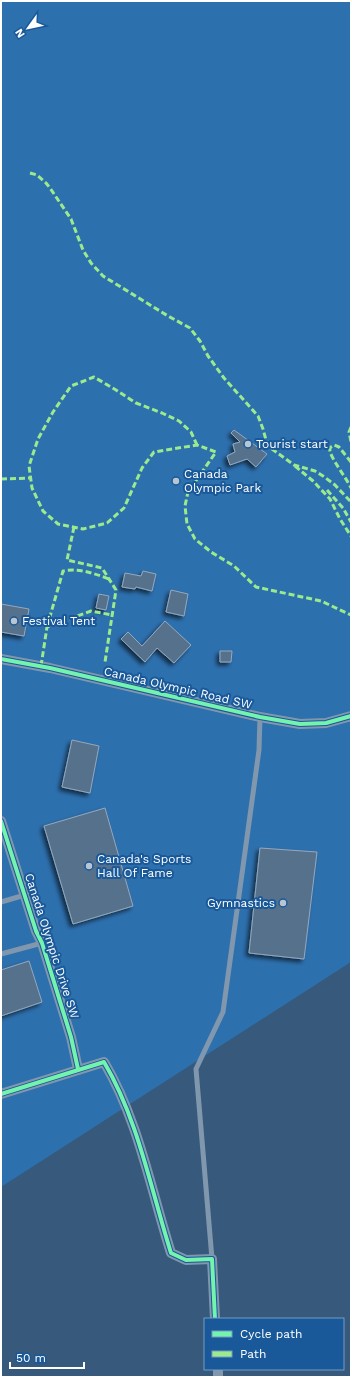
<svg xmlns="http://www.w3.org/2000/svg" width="352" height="1378" font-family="'Work Sans',sans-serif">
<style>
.green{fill:#2d70ae}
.building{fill:#55718c;stroke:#95a8bb;filter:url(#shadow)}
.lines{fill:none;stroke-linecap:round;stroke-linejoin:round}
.lane{stroke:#8197ae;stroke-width:5}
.street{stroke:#8197ae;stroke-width:10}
.quiet{stroke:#9bea8d;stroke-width:3;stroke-dasharray:6 3;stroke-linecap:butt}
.cycleway-casing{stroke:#195999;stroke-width:6}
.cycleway{stroke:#73f3ae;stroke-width:4}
.poi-dot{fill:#b9c5d1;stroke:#195999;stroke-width:1.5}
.labels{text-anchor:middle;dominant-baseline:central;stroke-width:4;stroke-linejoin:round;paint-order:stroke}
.poi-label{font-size:12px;fill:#fff;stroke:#195999;text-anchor:start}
.street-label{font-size:12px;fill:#fff;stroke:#195999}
</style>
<defs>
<filter id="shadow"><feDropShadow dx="-3" dy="3" stdDeviation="2" flood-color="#0009"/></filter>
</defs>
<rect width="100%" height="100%" fill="#36597c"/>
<path class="green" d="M1,1H351V962L1,1187Z"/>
<g class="building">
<path d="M234,430L267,454L256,467L247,459L230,465L227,456L235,452L233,444L240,442L231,433Z"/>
<path d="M143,571L156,574L152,591L136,587L135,589L122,587L125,573L141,576Z"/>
<path d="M171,590L188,594L184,616L166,612Z"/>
<path d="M99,594L109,596L106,610L96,608Z"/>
<path d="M1,604L29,609L24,636L1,632Z"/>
<path d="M165,621L191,645L174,663L157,648L145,662L121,639L128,632L142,646Z"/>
<path d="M220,651H232L231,662H220Z"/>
<path d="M72,740L99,746L90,793L62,787Z"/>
<path d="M105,808L133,906L73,924L44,826Z"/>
<path d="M260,848L317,852L304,959L249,953Z"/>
<path d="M29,961L42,1002L1,1016V970Z"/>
</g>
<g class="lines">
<g class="lane">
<path d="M1,902L25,895"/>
<path d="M1,954L42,943"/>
<path d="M212,1259L196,1069L223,1012L259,750L260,717"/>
</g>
<g class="street">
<path d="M1,659L50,668L260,717L300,724L326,723L351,716"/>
<path d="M1,821L36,931L42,943L71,1037L78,1069"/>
<path d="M1,1094L104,1062C138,1119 151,1190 171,1253L186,1260L212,1259L215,1319"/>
<path d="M218,1369V1377"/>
</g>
<g class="quiet">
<path d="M30,173L37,175L46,183L50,188L71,219L83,250L91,263L103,276L168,316L190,328L200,341L208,356L224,378L258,416L263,429L266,440L272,449L294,465L315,471L323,476L335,485L351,502"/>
<path d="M351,427L349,432L351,442"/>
<path d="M197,445L191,432L179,421L162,413L136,403L116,390L94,377L71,386L53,412L38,439L29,466L32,488L43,511L58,524L83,529L107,523L124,508L142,468L154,452L197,445L216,452L188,492L185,506L187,524L195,539L211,552L234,566L256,587L321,601L351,615"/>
<path d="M351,462L339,447L334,445C332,446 330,447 330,449C328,455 348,480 351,488"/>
<path d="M295,466L313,481L330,499L340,519L351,536"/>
<path d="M1,479L30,478"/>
<path d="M327,490L343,508L351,522"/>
<path d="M74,527L67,560L102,568L116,590L105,662"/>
<path d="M47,627L63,571C79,568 93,573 109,579"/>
<path d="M41,666L47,627L91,611L112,615"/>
</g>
<g class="cycleway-casing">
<g id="cycleway">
<path d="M1,659L50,668L260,717L300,724L326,723L351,716"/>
<path d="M1,821L36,931L42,943L71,1037L78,1069"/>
<path d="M1,1094L104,1062C138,1119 151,1190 171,1253L186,1260L212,1259L215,1319"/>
</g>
</g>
<use href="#cycleway" class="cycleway"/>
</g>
<g class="poi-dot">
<circle cx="248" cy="444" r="4"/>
<circle cx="176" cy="481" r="4"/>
<circle cx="14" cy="621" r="4"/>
<circle cx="89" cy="866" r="4"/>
<circle cx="283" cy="903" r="4"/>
</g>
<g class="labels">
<g class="poi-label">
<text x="256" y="444">Tourist start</text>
<text x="184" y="474">Canada<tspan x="184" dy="14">Olympic Park</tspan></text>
<text x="22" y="621">Festival Tent</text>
<text x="97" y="859">Canada's Sports<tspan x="97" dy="14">Hall Of Fame</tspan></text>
<text x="275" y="903" text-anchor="end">Gymnastics</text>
</g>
<g class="street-label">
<text transform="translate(178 688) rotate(13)">Canada Olympic Road SW</text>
<text transform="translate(52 946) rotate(72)">Canada Olympic Drive SW</text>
</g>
</g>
<rect width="352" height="1378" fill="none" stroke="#ffffff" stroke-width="4"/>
<rect x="204" y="1318" width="140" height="52" fill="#195999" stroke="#759bc2"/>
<rect x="212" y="1331" width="20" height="6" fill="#73f3ae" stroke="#759bc2"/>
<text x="240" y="1338" font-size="12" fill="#ffffff">Cycle path</text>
<rect x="212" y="1351" width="20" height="6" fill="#9bea8d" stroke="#759bc2"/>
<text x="240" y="1358" font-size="12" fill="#ffffff">Path</text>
<g transform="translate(28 28) rotate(237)" stroke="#195999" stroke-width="3" paint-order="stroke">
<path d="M0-3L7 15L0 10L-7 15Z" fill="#ffffff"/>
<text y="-6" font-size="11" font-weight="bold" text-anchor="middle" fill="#ffffff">N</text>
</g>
<path d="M10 1362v6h74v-6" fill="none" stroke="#ffffff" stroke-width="2"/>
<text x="16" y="1362" font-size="12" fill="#ffffff" stroke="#195999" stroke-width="3" paint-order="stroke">50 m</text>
</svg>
